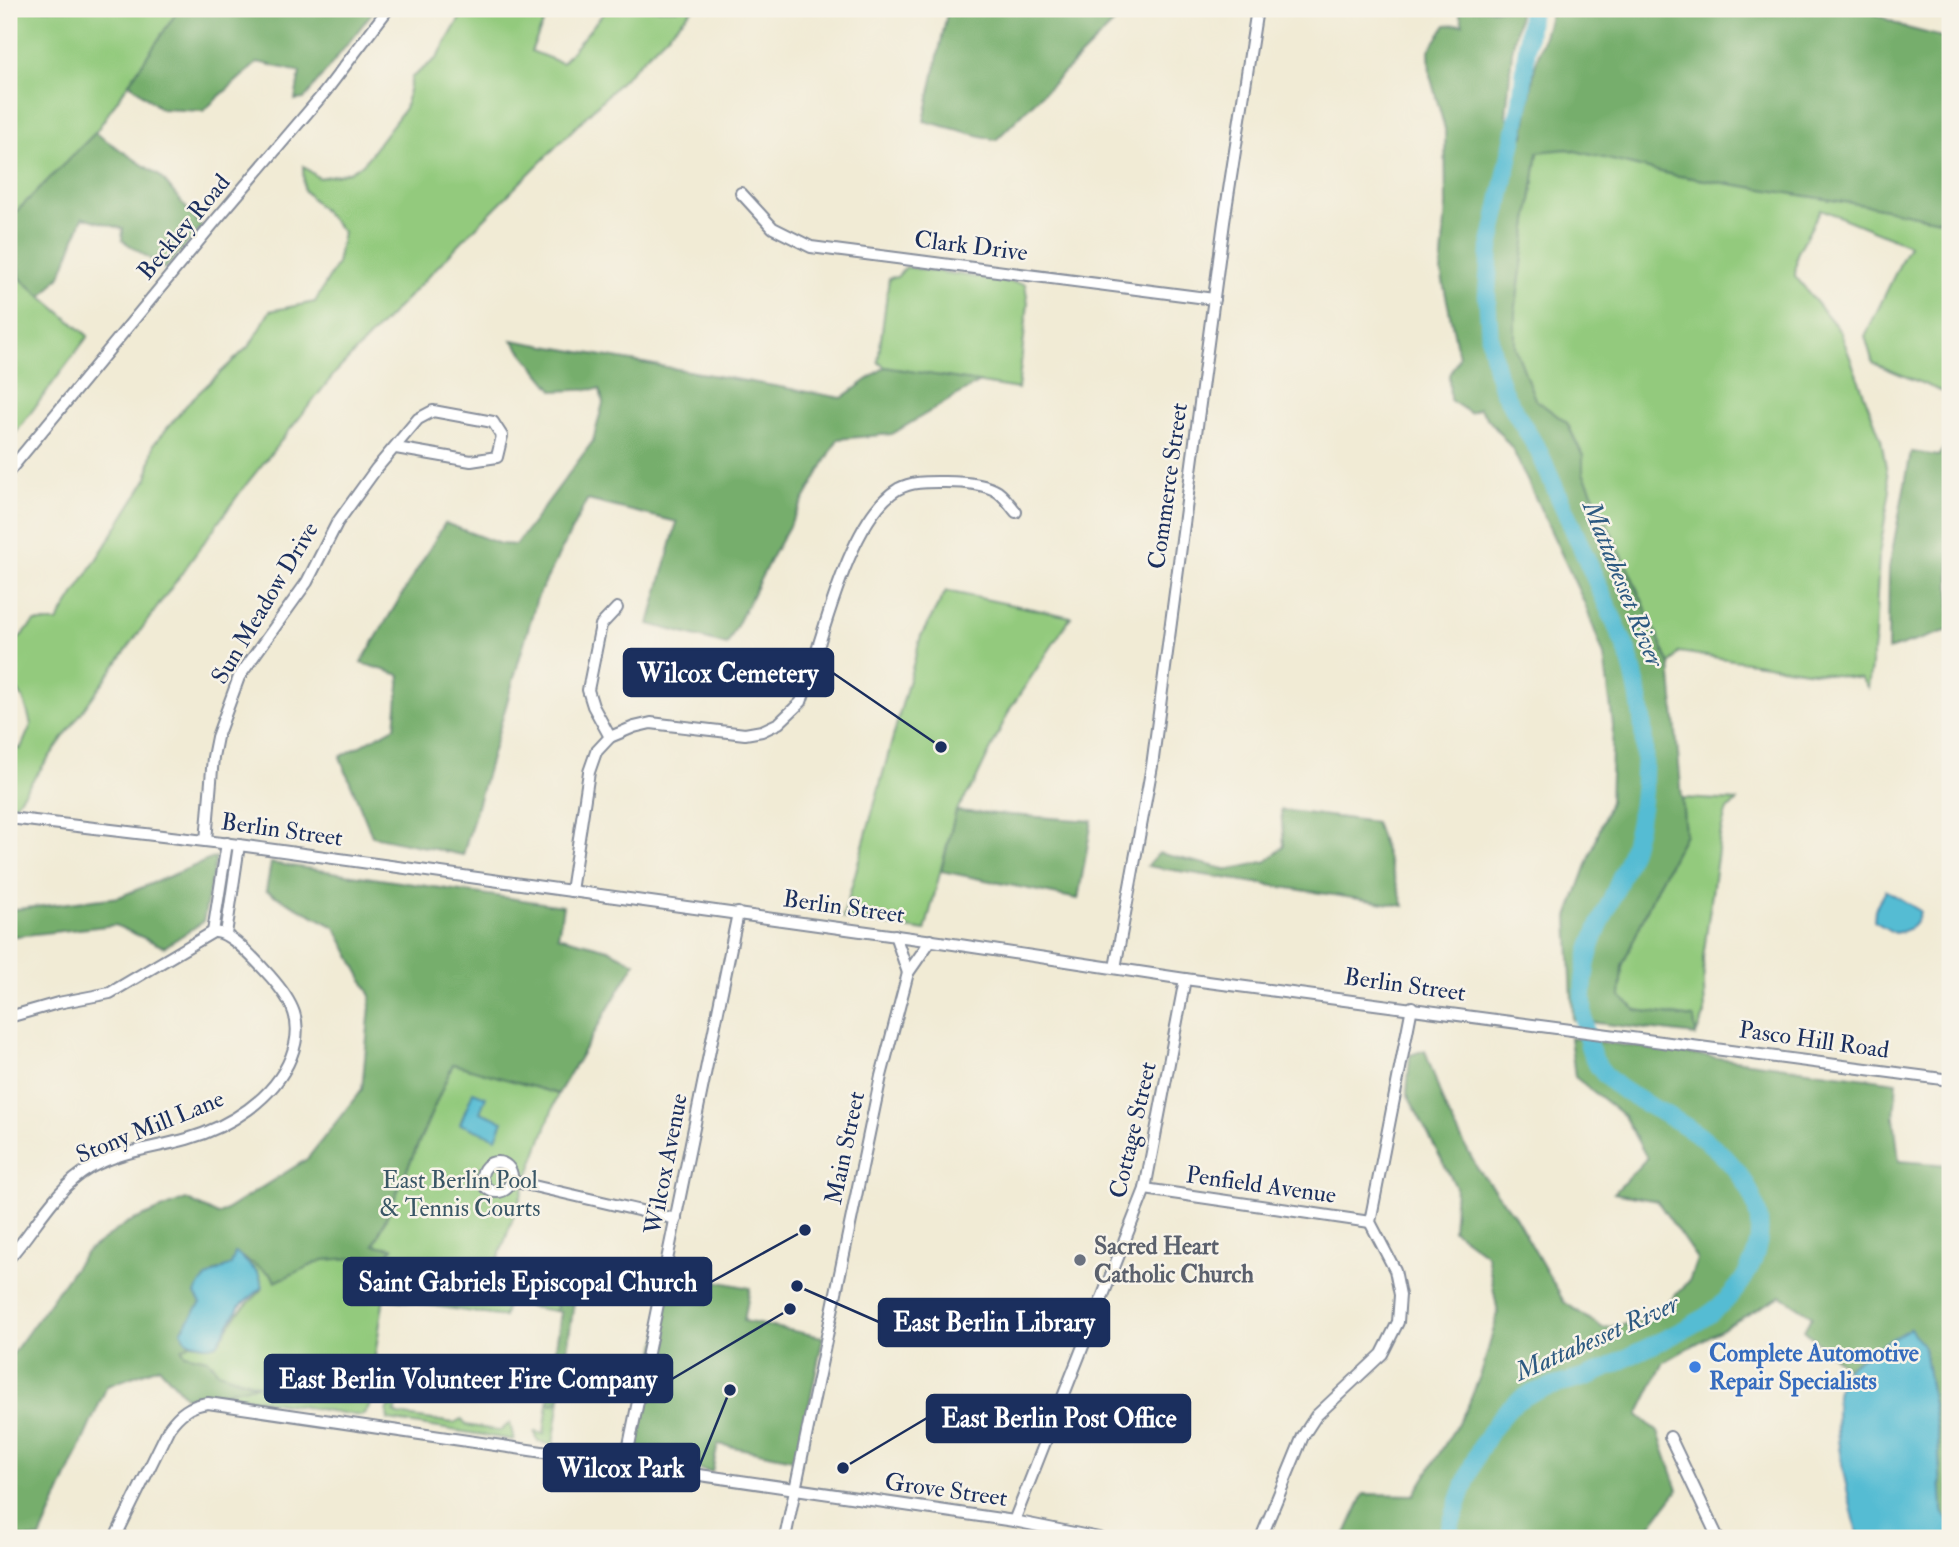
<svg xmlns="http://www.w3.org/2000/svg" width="1959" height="1547" font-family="'IM FELL Double Pica',serif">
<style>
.green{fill:#93ca7d;stroke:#577c6e;stroke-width:2}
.forest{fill:#76ae6c;stroke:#486e65;stroke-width:2}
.water{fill:#55bcd3;stroke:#387698;stroke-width:2}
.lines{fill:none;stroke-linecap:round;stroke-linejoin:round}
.river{stroke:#55bcd3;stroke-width:18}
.minor-casing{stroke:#868d9a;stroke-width:14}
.minor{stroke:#fff;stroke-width:10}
.worship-dot{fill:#6b7280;stroke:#f7f3e8;stroke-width:2.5}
.shop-dot{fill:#3f7fe0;stroke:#f7f3e8;stroke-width:2.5}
.labels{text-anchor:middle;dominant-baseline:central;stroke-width:5;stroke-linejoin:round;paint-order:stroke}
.street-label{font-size:24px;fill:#1b2f5e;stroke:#f7f3e8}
.park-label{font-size:24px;fill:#395666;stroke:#f7f3e8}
.worship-label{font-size:24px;font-weight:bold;fill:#5b616d;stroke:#f7f3e8;text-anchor:start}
.shop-label{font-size:24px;font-weight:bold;fill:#366cbe;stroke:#f7f3e8;text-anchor:start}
.water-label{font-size:26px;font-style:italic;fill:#2c5981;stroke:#f7f3e8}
.leader{fill:none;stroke:#1b2f5e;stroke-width:2.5}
.callout-dot{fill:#1b2f5e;stroke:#f7f3e8;stroke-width:2.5}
.callout{fill:#1b2f5e;stroke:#1b2f5e;stroke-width:2.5}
.callout-label{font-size:26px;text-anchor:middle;font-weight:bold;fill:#fff}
</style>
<rect width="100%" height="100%" fill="#f7f3e8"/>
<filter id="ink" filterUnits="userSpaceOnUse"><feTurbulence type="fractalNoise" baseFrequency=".0143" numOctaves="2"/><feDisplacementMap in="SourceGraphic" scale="14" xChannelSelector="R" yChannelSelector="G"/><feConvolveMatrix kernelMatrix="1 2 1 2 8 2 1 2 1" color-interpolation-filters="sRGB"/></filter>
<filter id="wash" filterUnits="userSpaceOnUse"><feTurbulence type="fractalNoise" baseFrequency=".00686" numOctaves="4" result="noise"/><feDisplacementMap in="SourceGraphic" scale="28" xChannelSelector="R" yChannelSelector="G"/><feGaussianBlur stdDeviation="1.57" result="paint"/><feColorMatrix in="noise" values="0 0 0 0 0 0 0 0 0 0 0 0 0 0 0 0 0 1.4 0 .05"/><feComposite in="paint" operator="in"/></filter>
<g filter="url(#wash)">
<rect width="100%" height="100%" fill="#f1ebd5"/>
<g class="green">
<path d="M38,9H179L95,133L9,219V12Z"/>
<path d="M607,9H693L465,238L336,372L241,491L14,806H9V742L20,750L31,725C27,710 24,691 9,683V649L34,622H57L147,479L154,444L190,401L250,345L270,311L315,302L337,264L343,232L304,190L303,166L319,178L349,172L363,164L405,108L412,77L437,58L464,11L547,15L531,51L562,63Z"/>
<path d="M1567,149L1673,175L1870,206L1950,222V395L1873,363L1865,336L1909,245L1821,209L1797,254L1795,276L1840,331L1881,439L1890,490L1879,555L1875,637L1868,688L1861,679L1679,652L1670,665L1631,575L1583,473V456L1567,423L1535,400L1515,347V313L1538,151Z"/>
<path d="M9,230L21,279L88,336L12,438L9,436Z"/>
<path d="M906,267L1025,284L1028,303L1018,389L885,367L878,362L889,278L897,277Z"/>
<path d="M946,591L1071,617L1010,709L974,784L956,811L925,931L843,918L921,636Z"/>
<path d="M1682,798L1737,801L1726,812L1720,836L1703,958L1705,1014L1696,1035L1693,1018L1636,1010L1620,996L1622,966L1658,885L1685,834Z"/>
<path d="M453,1063L558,1094L497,1262L484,1261L480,1278L544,1292L558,1307L555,1311L529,1307L530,1294L509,1291L504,1317L391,1299L392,1291L385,1290L374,1363L385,1380C374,1391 373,1407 361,1416L217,1393L257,1384L218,1372L212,1363L185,1354L182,1349L191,1343L209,1346L217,1344L238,1313L262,1290L263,1287L258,1272L238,1254L272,1275L275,1282L323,1260L361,1257L392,1248L374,1246Z"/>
<path d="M560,1399L553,1445L538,1442L535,1432L544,1434L548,1403L555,1404Z"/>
<path d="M395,1405L396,1408L394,1412L398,1415L454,1423L461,1419L466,1425L500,1431L510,1423L514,1440L388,1420L387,1408Z"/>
</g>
<g class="forest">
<path d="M179,9H375L304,99L295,100L300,72L258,62L203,111L161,109L129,83Z"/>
<path d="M948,9H1128L996,140L924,121Z"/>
<path d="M1458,9H1520L1512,52L1506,116L1524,136L1535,66L1552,9H1864L1907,28L1950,39V222L1870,206L1673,175L1567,149L1538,152L1515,312V347L1535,399L1567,423L1583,456V473L1631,575L1670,665L1682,798L1685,834L1658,885L1622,966L1620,996L1636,1010L1694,1018L1696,1035L1573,1020L1568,917L1610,801L1613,725L1604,656L1584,602L1512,448L1479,408L1470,413L1450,400L1449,375L1459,357L1441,272L1446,205L1445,129L1430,75L1429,50L1446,25L1463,24Z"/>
<path d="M95,133L161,177L202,227L165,269L122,240L123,229L83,217L61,275L42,297L21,279L9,230V219Z"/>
<path d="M512,340L842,398L885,367L979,382L892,434L838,439L771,558L727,645L649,624L677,522L587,500L537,598L463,855L372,836L340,757L395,727L400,675L361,663L445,523L500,544L516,545L593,441L603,403L600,389L554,391Z"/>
<path d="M1950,440V632L1946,631L1888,650L1889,568L1911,452L1938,456Z"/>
<path d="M1281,810L1375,822L1404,906L1147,866L1159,853L1229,870L1267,861L1284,846Z"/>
<path d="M956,811L1092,821L1078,899L941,871Z"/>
<path d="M216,857L203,922L164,947L115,925L9,937V910L119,897Z"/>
<path d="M271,863L563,906L558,936L608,949L635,963L558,1094L453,1064L374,1245L393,1248L387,1256L323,1260L275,1282L272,1275L235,1253L232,1265L214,1272L201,1303L181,1331L187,1341L191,1343L182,1349L185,1354L208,1359L218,1372L256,1385L221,1393L186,1397L159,1367L107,1386L40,1538H9V1359L85,1253L127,1223L186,1199L218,1215L307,1159L362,1089L371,996L335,927L266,891Z"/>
<path d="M1570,1038L1897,1082L1894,1117L1899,1161L1950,1165V1524L1942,1512L1938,1438L1924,1348L1910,1329L1846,1368L1804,1330L1812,1316L1781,1296L1664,1362L1638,1415L1658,1432L1678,1490L1641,1538H1344L1364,1494L1414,1495L1467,1408L1483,1368L1498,1313L1487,1255L1453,1230L1456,1187L1407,1094L1410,1055L1425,1050L1445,1108L1477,1168L1515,1216L1564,1302L1603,1328L1652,1320L1689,1281L1697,1259L1657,1201L1614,1193L1647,1158L1624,1116L1575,1077Z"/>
<path d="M484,1261L578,1274L560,1399L555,1404L548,1403L561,1312L555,1311L558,1307L546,1294L538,1290L480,1278Z"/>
<path d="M671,1272L750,1288L744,1321L823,1337L798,1460L718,1444L712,1472L634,1457Z"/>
</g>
<g class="water">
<path d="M1886,890L1920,911C1917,927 1909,931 1894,933L1874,921L1875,909Z"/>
<path d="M473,1092L486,1097L480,1112L503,1121L496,1138L460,1124Z"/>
<path d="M235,1253L238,1254L258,1273L263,1287L239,1307L217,1344L209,1346L187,1341L181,1331L201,1303L195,1294C200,1278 217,1271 231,1265Z"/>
<path d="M1910,1328L1924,1348L1938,1438L1942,1512L1950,1524V1538H1858C1850,1498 1821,1403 1846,1369C1851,1361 1898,1336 1910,1328Z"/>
</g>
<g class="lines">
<path class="river" d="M1446,1538C1462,1495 1474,1444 1507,1410C1528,1388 1559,1386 1586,1377C1604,1371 1621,1361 1638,1352C1679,1332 1724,1315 1747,1273C1759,1252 1763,1230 1756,1207C1741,1161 1701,1134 1661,1112C1632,1096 1601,1083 1590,1049C1579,1015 1581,970 1595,936C1607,906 1623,878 1633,846C1651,784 1647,709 1626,648L1539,452L1503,391L1496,369L1490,340L1487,295L1490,249L1521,102L1531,9"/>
</g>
</g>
<g filter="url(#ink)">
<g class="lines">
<g class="minor-casing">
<g id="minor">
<path d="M741,193L773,228L811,247L1214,299"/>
<path d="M9,471L216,220L325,92L388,9"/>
<path d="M610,737L593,706L588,690L601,625L617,608"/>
<path d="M9,818L239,845L940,942L1185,979L1950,1080"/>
<path d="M206,841L213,757L217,737L239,677L307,582L337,523L376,469L418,419L433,411L493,422L502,436L497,457L471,461L396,448"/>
<path d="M571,891L589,772L596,752L610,737L634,727L651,723L745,734L762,731L779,723L801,702C820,648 848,518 898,489C913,481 929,482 945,482C961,482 984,483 998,492C1005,497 1011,506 1016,512"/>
<path d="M213,932L227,843"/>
<path d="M226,934L239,845"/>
<path d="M895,935L908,973"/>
<path d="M1115,968L1152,766L1224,222L1257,9"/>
<path d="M9,1017L58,1003L110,993L213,932C230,930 258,963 270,976C292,1001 305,1022 291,1057C274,1099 229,1127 187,1139C155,1148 120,1151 90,1168C54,1189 36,1228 9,1258"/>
<circle cx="497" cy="1177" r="15"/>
<path d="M512,1181L676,1219"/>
<path d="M1145,1189L1370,1222"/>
<path d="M1670,1437L1718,1538"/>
<path d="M625,1465L738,913"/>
<path d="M1014,1521L1145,1189L1185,979"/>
<path d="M115,1538L169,1428C179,1414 190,1405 208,1403L1014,1521L1099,1538"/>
<path d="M785,1538L881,1076L908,973L931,940"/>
<path d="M1261,1538L1303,1436L1316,1416L1382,1354L1398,1322L1400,1295L1395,1270L1370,1222L1412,1007"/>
</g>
</g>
<use href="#minor" class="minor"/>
</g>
</g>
<circle class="worship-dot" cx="1080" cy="1260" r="7"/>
<circle class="shop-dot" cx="1695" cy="1367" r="7"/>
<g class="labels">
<g class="street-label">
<text transform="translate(184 227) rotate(-50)">Beckley Road</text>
<text transform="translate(971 246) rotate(7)">Clark Drive</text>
<text transform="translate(1168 486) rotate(-82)">Commerce Street</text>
<text transform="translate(265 603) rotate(-59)">Sun Meadow Drive</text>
<text transform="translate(282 830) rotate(8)">Berlin Street</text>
<text transform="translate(844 907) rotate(8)">Berlin Street</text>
<text transform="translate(1405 985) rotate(8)">Berlin Street</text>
<text transform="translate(1814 1040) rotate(8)">Pasco Hill Road</text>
<text transform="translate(150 1127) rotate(-22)">Stony Mill Lane</text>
<text transform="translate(1133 1130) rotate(-77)">Cottage Street</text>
<text transform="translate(845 1148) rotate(-78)">Main Street</text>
<text transform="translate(666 1164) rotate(-79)">Wilcox Avenue</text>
<text transform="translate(1261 1185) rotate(8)">Penfield Avenue</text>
<text transform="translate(946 1490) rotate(8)">Grove Street</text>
</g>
<g class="park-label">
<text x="460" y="1180">East Berlin Pool<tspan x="460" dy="28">&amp; Tennis Courts</tspan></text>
</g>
<g class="worship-label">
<text x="1094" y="1246">Sacred Heart<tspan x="1094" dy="28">Catholic Church</tspan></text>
</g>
<g class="shop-label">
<text x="1709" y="1353">Complete Automotive<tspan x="1709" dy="28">Repair Specialists</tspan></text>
</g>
<g class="water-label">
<text transform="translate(1623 584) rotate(68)">Mattabesset River</text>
<text transform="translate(1597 1338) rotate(-24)">Mattabesset River</text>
</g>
</g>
<path class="leader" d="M941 747L833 673M805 1230L711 1282M797 1286L879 1322M790 1309L672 1379M843 1468L927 1418M730 1390L699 1467"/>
<g class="callout-dot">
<circle cx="941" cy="747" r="7"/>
<circle cx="805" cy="1230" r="7"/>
<circle cx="797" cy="1286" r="7"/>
<circle cx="790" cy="1309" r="7"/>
<circle cx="843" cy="1468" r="7"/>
<circle cx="730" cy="1390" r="7"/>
</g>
<g class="callout">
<rect x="624" y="649" width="209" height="47" rx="7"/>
<rect x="344" y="1258" width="367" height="47" rx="7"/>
<rect x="879" y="1299" width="230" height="47" rx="7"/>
<rect x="265" y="1355" width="407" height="47" rx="7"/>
<rect x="927" y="1395" width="263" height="47" rx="7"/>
<rect x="544" y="1444" width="155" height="47" rx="7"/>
</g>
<g class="callout-label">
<text x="728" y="682">Wilcox Cemetery</text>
<text x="528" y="1291">Saint Gabriels Episcopal Church</text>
<text x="994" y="1331">East Berlin Library</text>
<text x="468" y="1388">East Berlin Volunteer Fire Company</text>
<text x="1059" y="1427">East Berlin Post Office</text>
<text x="621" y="1477">Wilcox Park</text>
</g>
<rect width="1959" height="1547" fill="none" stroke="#f7f3e8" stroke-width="35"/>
</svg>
